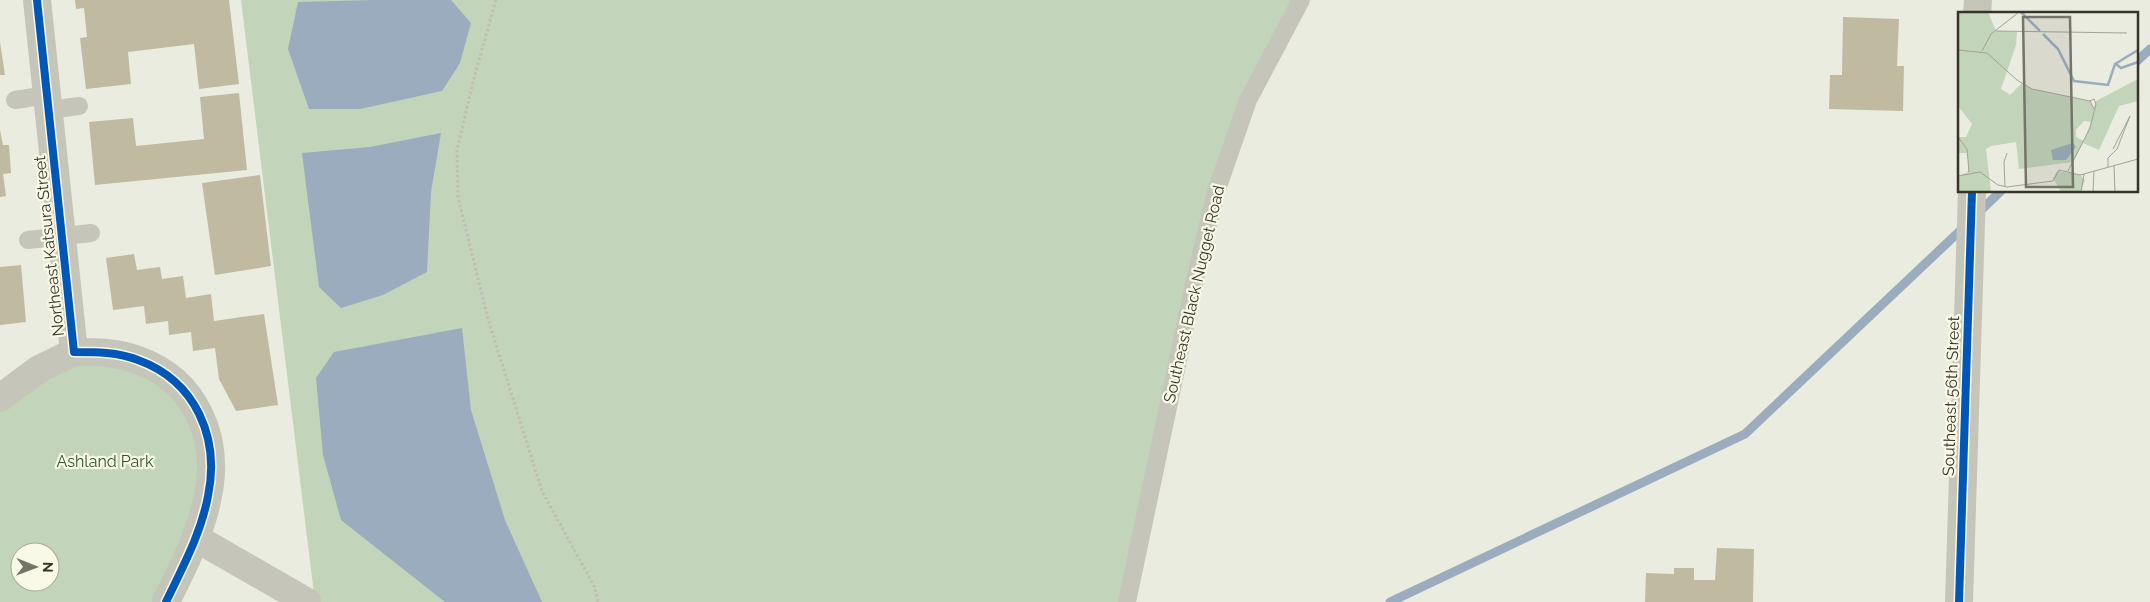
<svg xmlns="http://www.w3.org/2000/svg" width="2150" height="602" font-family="Raleway,sans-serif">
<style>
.green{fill:#c2d4ba;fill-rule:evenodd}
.water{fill:#9bacbe}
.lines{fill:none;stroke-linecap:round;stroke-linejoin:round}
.stream{stroke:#9bacbe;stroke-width:9}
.building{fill:#c0baa1}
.path{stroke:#bebeb2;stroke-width:3;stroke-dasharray:2.5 2.5;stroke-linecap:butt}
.lane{stroke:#c5c5b9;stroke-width:18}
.street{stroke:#c5c5b9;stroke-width:28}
.cycleway-casing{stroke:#f8f9e7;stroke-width:11}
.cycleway{stroke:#0057b8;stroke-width:8}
.labels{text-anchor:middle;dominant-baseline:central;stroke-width:4.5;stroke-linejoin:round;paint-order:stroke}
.street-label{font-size:16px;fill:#363427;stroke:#f8f9e7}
.park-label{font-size:16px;fill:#2f542b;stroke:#f8f9e7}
.inset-river{fill:none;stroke:#9bacbe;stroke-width:2.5}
.inset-road{fill:none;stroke:#a3a296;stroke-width:1}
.view{fill:#757468;fill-opacity:0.15;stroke:#757468;stroke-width:2.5}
.inset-edge{fill:none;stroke:#363427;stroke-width:2.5}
</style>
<rect width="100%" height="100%" fill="#ebece0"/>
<g class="green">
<path d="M241,0H1302L1216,192L1126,602H315Z"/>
<path d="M74,352L176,380L210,464L166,602H0V398ZM20,552H50V582H20Z"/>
</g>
<g class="water">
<path d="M373,0H451L471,23L460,63L442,91L360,109H309L288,49L298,2Z"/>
<path d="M441,133L431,192L427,272L383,295L341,308L319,287L302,153L370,147Z"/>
<path d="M462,328L471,410L505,520L542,602H445L341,520L323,455L316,378L334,352Z"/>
</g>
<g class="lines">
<g class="stream">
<path d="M2136,62L2150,49"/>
<path d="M1977,214L2001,191"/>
<path d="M1390,602L1745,434L1964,227"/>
</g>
</g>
<g class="building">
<path d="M75,0H229L239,84L199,89L194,44L128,52L131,84L86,89L80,38L87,37L84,8L76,9Z"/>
<path d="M1843,17L1899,19L1897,66H1904L1903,111L1829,109L1830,75H1842Z"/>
<path d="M0,42L5,75H0Z"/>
<path d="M239,93L247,170L95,185L89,122L133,118L136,146L204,139L200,97Z"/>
<path d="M0,130L3,145H9L11,173L3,174L6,196L0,197Z"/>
<path d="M260,175L271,266L215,275L202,183Z"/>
<path d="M134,254L137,270L160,267L162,279L183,276L186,298L211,294L214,321L264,314L278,405L236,411L219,379L215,348L193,351L191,332L169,335L168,321L146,324L144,306L113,310L106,258Z"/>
<path d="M21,265L26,322L0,325V267Z"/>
<path d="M1717,548L1754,549L1753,602H1645L1646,573L1674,574V568H1694V580H1715Z"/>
</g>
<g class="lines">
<path class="path" d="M496,0L475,74L457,150L458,197L488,319L542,491L595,588L598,602"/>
<g class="lane">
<path d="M15,100L47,95"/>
<path d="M49,110L79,106"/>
<path d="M28,240L91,233"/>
<path d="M1127,602L1195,279L1216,192L1248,100L1301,0"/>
</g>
<g class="street">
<path d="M37,0L74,352C96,352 118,352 138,360C196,381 220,438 208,496C201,534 182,568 166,602"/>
<path d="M1977,14L1978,0"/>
<path d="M0,398L39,369L74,352"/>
<path d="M196,538L307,602"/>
<path d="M1959,602L1972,191"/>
</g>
<g class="cycleway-casing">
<g id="cycleway">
<path d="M37,0L74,352C96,352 118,352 138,360C196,381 220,438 208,496C201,534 182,568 166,602"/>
<path d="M1959,602L1972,191"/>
</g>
</g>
<use href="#cycleway" class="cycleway"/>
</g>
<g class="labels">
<g class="street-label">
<text transform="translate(49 246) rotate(-96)">Northeast Katsura Street</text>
<text transform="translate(1194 294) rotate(-77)">Southeast Black Nugget Road</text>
<text transform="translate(1951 396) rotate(-88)">Southeast 56th Street</text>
</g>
<g class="park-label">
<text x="105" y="461">Ashland Park</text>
</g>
</g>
<g transform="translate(1958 12)">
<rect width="180" height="180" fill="#ebece0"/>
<path d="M0,0H30L38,19H59L58,33L43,77L52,83L64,71L74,77L132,89L136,96L138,89L180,67V89L161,94L141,138L125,131L115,150L61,157L58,130L33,134L28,137L33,180H0V164L10,160V141H0V125H8L14,112L0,94ZM126,109L133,110L126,129L118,125V118ZM99,159L122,163L127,168L123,180H103L95,166Z" fill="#c2d4ba" fill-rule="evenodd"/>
<path d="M115,131L118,135L108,148H95L93,138Z" fill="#9bacbe"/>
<path class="inset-river" d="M63,0L82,19M85,22L100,37L116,69L150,73L157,52L180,38M158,52L163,56L180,50"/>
<path class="inset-road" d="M38,19L169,21M0,38L29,41L59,68L74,77L132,89M24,39L33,22L61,0M0,125L9,137L11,160M156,154L157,180M150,155V146L159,137L172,104L155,137M110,159L132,116L138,92L136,87L132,89L136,97M0,164L22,160L40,173L49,175L95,169L101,158L122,163L180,147M47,175L46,150L49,141M123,180L126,162M135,180L136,159"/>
<path class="view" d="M65,5H112L115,175H68Z"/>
<rect width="180" height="180" class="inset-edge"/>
</g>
<g transform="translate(35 567) rotate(91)"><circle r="24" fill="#f8f9e7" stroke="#aaaa9a"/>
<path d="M0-4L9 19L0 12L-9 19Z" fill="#757468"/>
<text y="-8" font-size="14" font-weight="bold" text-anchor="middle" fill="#363427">N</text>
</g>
</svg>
